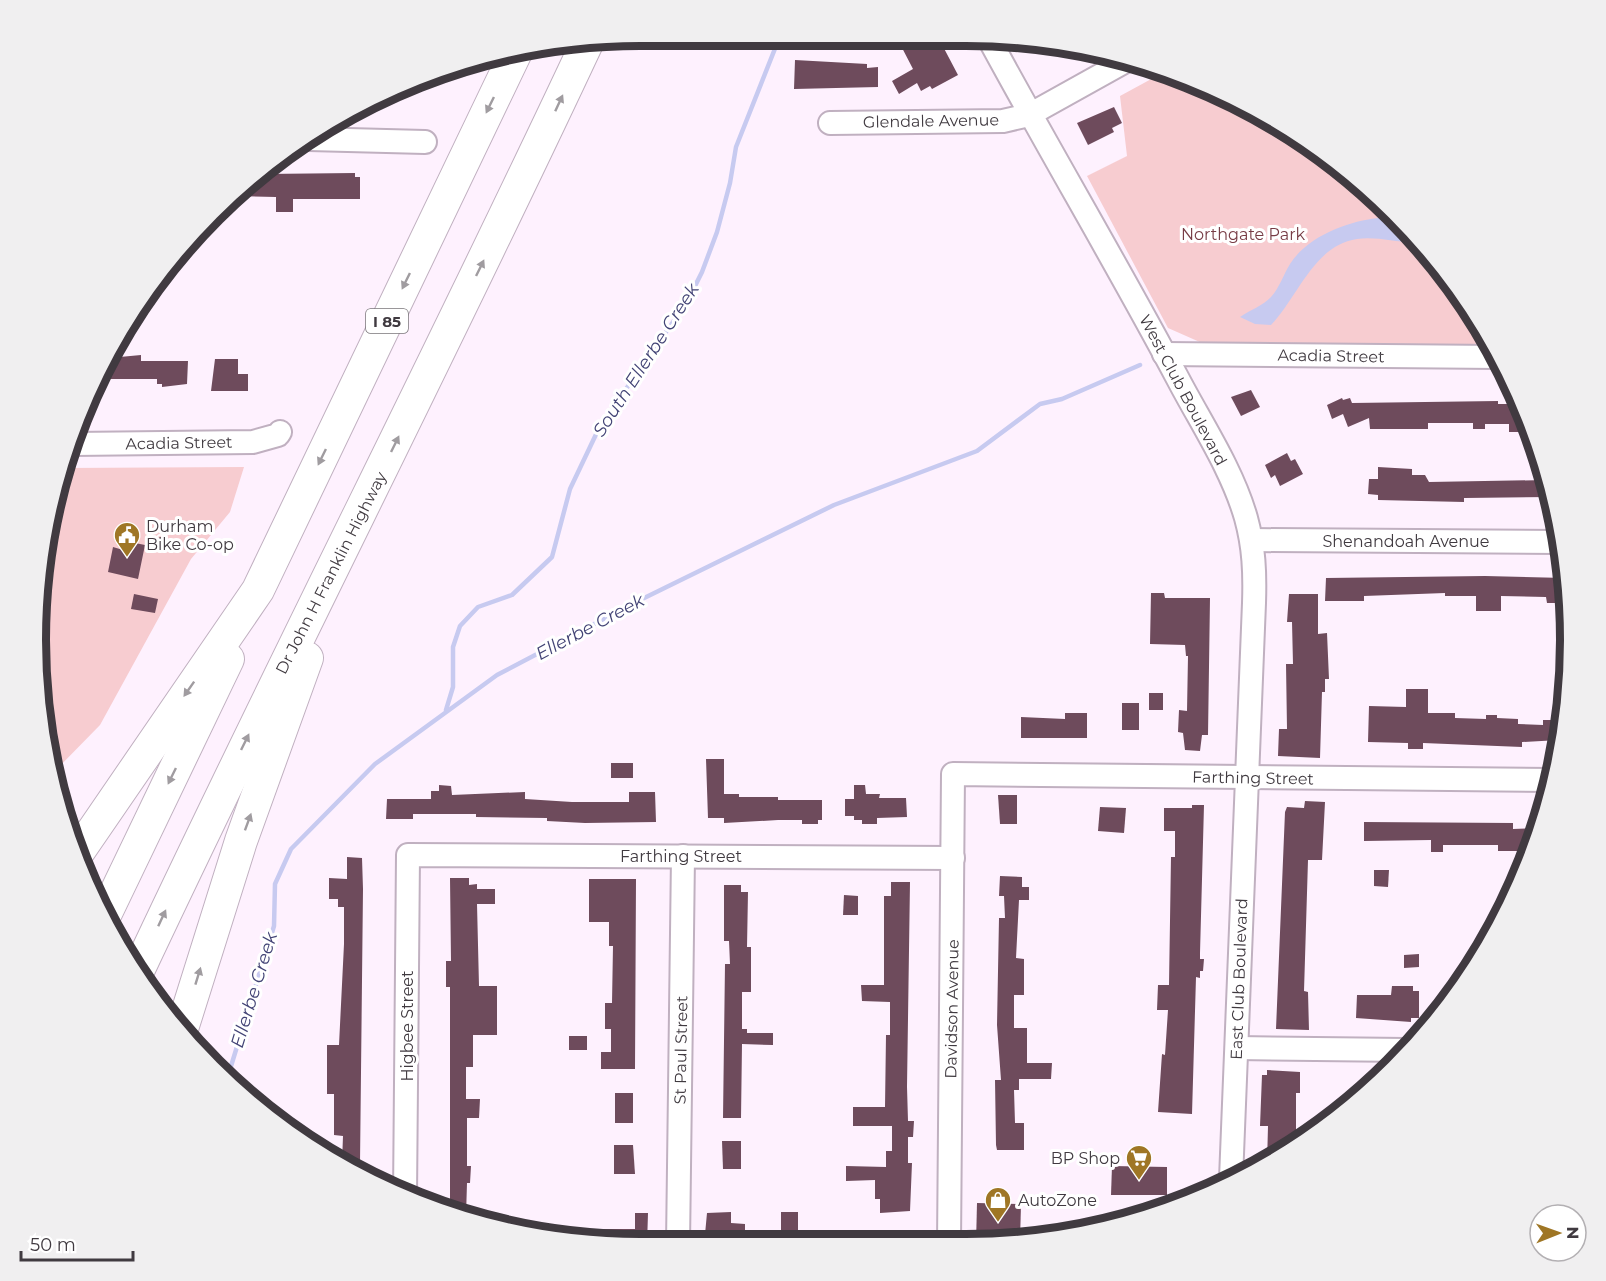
<svg xmlns="http://www.w3.org/2000/svg" width="1606" height="1281" font-family="Montserrat,sans-serif">
<style>
.green{fill:#f7ccd0}
.water{fill:#c7caf0}
.lines{fill:none;stroke-linecap:round;stroke-linejoin:round}
.stream{stroke:#c7caf0;stroke-width:4.5}
.building{fill:#6e4b5c}
.minor-casing{stroke:#c0b0c0;stroke-width:26}
.highway-casing{stroke:#c0b0c0;stroke-width:34}
.minor{stroke:#fff;stroke-width:22}
.highway{stroke:#fff;stroke-width:32}
.oneway{fill:#a09ca0}
.labels{text-anchor:middle;dominant-baseline:central;stroke-width:6;stroke-linejoin:round;paint-order:stroke}
.shield{fill:#fff;stroke:#797579;stroke-width:1.5}
.shield-label{font-size:15px;font-weight:bold;fill:#403a40}
.street-label{font-size:16px;fill:#403a40;stroke:#fff}
.park-label{font-size:16px;fill:#773c45;stroke:#fff}
.poi-label{font-size:16px;fill:#403a40;stroke:#fff;text-anchor:start}
.water-label{font-size:18px;font-style:italic;fill:#424375;stroke:#fff}
.rim{fill:none;stroke:#403a40;stroke-width:8}
</style>
<rect width="100%" height="100%" fill="#fef1fe"/>
<g class="green">
<path d="M1166,71L1268,117L1364,186L1445,272L1493,348L1202,343L1168,328L1087,176L1127,156L1120,96Z"/>
<path d="M244,467L230,512L191,559L100,725L53,773L36,640L57,484L63,468Z"/>
</g>
<path class="water" d="M1379,218L1396,220L1417,242C1397,243 1377,236 1357,239C1314,245 1298,297 1271,325L1255,324L1240,317C1250,310 1264,305 1271,297C1280,287 1283,275 1290,264C1308,236 1348,221 1379,218Z"/>
<g class="lines">
<g class="stream">
<path d="M446,710L453,687V647L460,626L478,607L512,595L552,557L570,489L600,426L687,302L702,272L717,232L730,183L736,147L780,36"/>
<path d="M228,1076L274,926L275,884L291,849L375,764L497,675L636,602L834,505L977,451L1040,404L1062,399L1140,365"/>
</g>
</g>
<g class="building">
<path d="M910,37H938L958,75L932,89L930,86L921,91L917,83L899,94L892,81L913,69L899,42Z"/>
<path d="M795,60L867,64V68L878,67V87L794,89Z"/>
<path d="M1114,107L1122,123L1112,128L1114,132L1088,145L1077,123Z"/>
<path d="M355,173V177H360V199H293V212H276V197L235,196L264,174Z"/>
<path d="M141,355V361H188L187,384L162,387V384H157V379H108L109,358Z"/>
<path d="M215,359H238V374H248V391H211Z"/>
<path d="M1251,390L1260,407L1241,416L1231,397Z"/>
<path d="M1342,398L1343,400L1350,398L1352,403L1498,401V404H1519L1531,432H1509V424H1485V429H1473V423H1428V429H1370L1369,418L1348,427L1343,414L1332,419L1327,405Z"/>
<path d="M1287,453L1291,461L1295,459L1303,474L1280,486L1275,475L1271,478L1265,465Z"/>
<path d="M1378,467L1412,469V475H1425L1429,482L1546,480L1550,497L1464,498V502L1378,500V495L1368,494L1369,479H1378Z"/>
<path d="M125,541L145,545L138,579L108,572L113,547L123,550Z"/>
<path d="M1485,576L1565,578L1566,603H1547L1546,597L1501,596V611H1476V596H1445V593L1364,596V601H1325L1326,578Z"/>
<path d="M1151,593H1164L1165,598H1210L1208,735H1202L1200,751L1185,750L1183,733L1178,732L1179,710L1187,711L1188,656H1186L1185,645L1150,644Z"/>
<path d="M134,594L158,599L155,613L131,609Z"/>
<path d="M1289,594H1318V634L1327,633L1329,679H1325V692H1322L1320,758L1278,756L1279,729H1287L1286,664H1293L1292,622H1287Z"/>
<path d="M1406,689H1428V713H1455V718L1486,719V715H1497V718L1518,719V724L1543,725V720H1562L1559,740L1522,742V747L1423,743V749H1408V743L1368,742L1369,706L1406,707Z"/>
<rect x="1149" y="693" width="14" height="17"/>
<rect x="1122" y="703" width="17" height="27"/>
<path d="M1065,713H1087V738H1021V717L1065,719Z"/>
<path d="M706,759H724V794H739V797H778V800H822V820H818V824H802V820H778L724,823V818H708Z"/>
<rect x="611" y="763" width="22" height="15"/>
<path d="M439,785L451,786L452,795L525,792V799L572,802H629V792H655L656,822L585,823L547,821V818L476,817V814H413V819H386L387,799H431V791H439Z"/>
<path d="M854,785H865L866,794H880L879,798H906L907,817L877,818V824H862V820H854V816H845V799H854Z"/>
<path d="M998,795H1017V824H1000Z"/>
<path d="M1305,801L1325,802L1322,860H1308L1304,991L1308,992L1309,1030L1276,1029L1285,812L1287,807L1304,808Z"/>
<path d="M1192,805H1204L1200,953V959H1204L1203,971H1200V978L1196,977L1192,1114L1158,1112L1162,1054L1165,1055L1168,1010H1157L1158,985H1169L1171,857H1175V831H1164V808H1192Z"/>
<path d="M1100,807L1126,808L1124,833L1098,831Z"/>
<path d="M1364,822L1513,823V829L1538,828L1529,851H1498V845H1443V852H1431V840L1364,841Z"/>
<path d="M347,857L362,858L363,889L360,1164L342,1163L343,1136L334,1135V1094H327V1045H339L344,944V907H338V899H329V878L347,879Z"/>
<path d="M1374,870H1389L1388,887L1374,886Z"/>
<path d="M1000,876L1022,877V887H1029V900H1019L1016,958L1024,959V995H1014V1028H1027V1063H1052L1051,1079H1019V1090H1014L1015,1123H1024V1150H997L996,1145L995,1080H1001L997,1025L999,918H1005L1004,896H999Z"/>
<path d="M450,878H469V885L477,884V889H495V904H477L479,986H497V1035H473V1067H466V1099H480L479,1118H467V1166H471L470,1183H467L466,1216L450,1211V987H446V961H451Z"/>
<path d="M589,879H636L635,1069H601V1052H611V1029H605V1003H612L613,946H609V922H589Z"/>
<path d="M891,882H910L907,1087L908,1121H914L913,1137H908V1163H912L910,1211L880,1213V1199H875V1180L846,1181V1166L886,1167V1151H892V1126H853V1107H885L886,1035H890V1002L862,1001L861,985H884V896H891Z"/>
<path d="M724,885H741V892H748L747,947H751V992H742V1029H747V1033H773V1045L742,1044L741,1118H723L725,964H730L729,941H724Z"/>
<path d="M844,895L858,896V915H843Z"/>
<path d="M1419,954V967L1404,968V955Z"/>
<path d="M1392,986H1413V991H1419V1018H1411V1022L1356,1018L1357,995H1391Z"/>
<rect x="569" y="1036" width="18" height="14"/>
<path d="M1267,1070L1300,1072V1093H1296V1144L1267,1164L1268,1126H1260L1262,1075H1267Z"/>
<rect x="615" y="1093" width="18" height="30"/>
<path d="M722,1141H741V1169H723Z"/>
<path d="M614,1145H633L635,1174H614Z"/>
<path d="M1112,1166L1167,1167V1195H1111Z"/>
<path d="M977,1203L1021,1204L1020,1241L976,1244Z"/>
<path d="M731,1212V1223L745,1224V1245H704L707,1213Z"/>
<rect x="781" y="1212" width="17" height="32"/>
<path d="M635,1213H648L647,1245L592,1240V1229H635Z"/>
<rect x="842" y="1231" width="48" height="13"/>
</g>
<g class="lines">
<g class="minor-casing">
<g id="minor">
<path d="M988,37C1050,152 1117,264 1178,379C1201,423 1232,469 1246,518C1254,547 1255,573 1254,603L1231,1179"/>
<path d="M830,123L1003,121L1029,115L1126,61"/>
<path d="M309,139L425,142"/>
<path d="M1164,354L1498,357"/>
<path d="M73,444L253,442L278,435L280,432"/>
<path d="M1252,540L1560,542"/>
<path d="M1237,1048L1406,1050"/>
<path d="M405,1197L408,855L953,858"/>
<path d="M949,1244L953,774L1552,780"/>
<path d="M678,1245L683,856"/>
</g>
</g>
<g class="highway-casing">
<g id="highway">
<path d="M79,851L258,590L516,52"/>
<path d="M105,915L228,659"/>
<path d="M138,971C284,660 441,355 587,43"/>
<path d="M181,1032L241,841L307,658"/>
</g>
</g>
<use href="#minor" class="minor"/>
<use href="#highway" class="highway"/>
</g>
<defs><path id="oneway-solid" d="M-6-.8H1V-3.2L6.5 0L1 3.2V.8H-6Z" transform="scale(1.5)"/></defs>
<g class="oneway">
<use href="#oneway-solid" transform="translate(559 103) rotate(-65)"/>
<use href="#oneway-solid" transform="translate(490 105) rotate(116)"/>
<use href="#oneway-solid" transform="translate(480 268) rotate(-64)"/>
<use href="#oneway-solid" transform="translate(406 281) rotate(116)"/>
<use href="#oneway-solid" transform="translate(395 444) rotate(-64)"/>
<use href="#oneway-solid" transform="translate(322 457) rotate(116)"/>
<use href="#oneway-solid" transform="translate(189 689) rotate(125)"/>
<use href="#oneway-solid" transform="translate(245 742) rotate(-64)"/>
<use href="#oneway-solid" transform="translate(172 776) rotate(116)"/>
<use href="#oneway-solid" transform="translate(248 822) rotate(-70)"/>
<use href="#oneway-solid" transform="translate(162 918) rotate(-65)"/>
<use href="#oneway-solid" transform="translate(198 976) rotate(-73)"/>
</g>
<defs>
<g id="civic-pin" transform="scale(1.35)"><path d="M0 17L-7.5 6A9.5 9.5 0 1 1 7.5 6Z" fill="#9f7625" stroke="#fff"/><path d="M-.6-6.5H3V-4.5H.6V-3L4-1V1h2V6H-6V1h2V-1L-.6-3ZM-1.2 2.5V6h2.4V2.5Z" fill="#fff"/></g>
<g id="supermarket-pin" transform="scale(1.35)"><path d="M0 17L-7.5 6A9.5 9.5 0 1 1 7.5 6Z" fill="#9f7625" stroke="#fff"/><path d="M-6-5.5h2.5l.6 2H6L4.5 2H-2.5L-4.4-4H-6ZM-1.5 3.2a1.3 1.3 0 1 0 .1 0ZM3 3.2a1.3 1.3 0 1 0 .1 0Z" fill="#fff"/></g>
<g id="shop-pin" transform="scale(1.35)"><path d="M0 17L-7.5 6A9.5 9.5 0 1 1 7.5 6Z" fill="#9f7625" stroke="#fff"/><path d="M-5-2.5h2.3a2.7 3.5 0 0 1 5.4 0H5L5.5 6h-11ZM-1.5-2.5h3a1.5 2.3 0 0 0-3 0Z" fill="#fff"/></g>
</defs>
<g fill-rule="evenodd">
<use href="#civic-pin" x="127" y="535"/>
<use href="#supermarket-pin" x="1139" y="1158"/>
<use href="#shop-pin" x="998" y="1200"/>
</g>
<g class="labels">
<rect class="shield" x="366" y="309" width="42" height="24" rx="4.5"/>
<g class="shield-label">
<text x="387" y="321">I 85</text>
</g>
<g class="street-label">
<text transform="translate(931 121) rotate(-1)">Glendale Avenue</text>
<text transform="translate(1331 356) rotate(1)">Acadia Street</text>
<text transform="translate(1183 390) rotate(62)">West Club Boulevard</text>
<text transform="translate(179 443) rotate(-1)">Acadia Street</text>
<text x="1406" y="541">Shenandoah Avenue</text>
<text transform="translate(331 573) rotate(-63)">Dr John H Franklin Highway</text>
<text transform="translate(1253 778) rotate(1)">Farthing Street</text>
<text x="681" y="856">Farthing Street</text>
<text transform="translate(1239 979) rotate(-88)">East Club Boulevard</text>
<text transform="translate(952 1009) rotate(-89)">Davidson Avenue</text>
<text transform="translate(407 1026) rotate(-90)">Higbee Street</text>
<text transform="translate(681 1050) rotate(-89)">St Paul Street</text>
</g>
<g class="park-label">
<text x="1243" y="234">Northgate Park</text>
</g>
<g class="poi-label">
<text x="146" y="526">Durham<tspan x="146" dy="18">Bike Co-op</tspan></text>
<text x="1120" y="1158" text-anchor="end">BP Shop</text>
<text x="1018" y="1200">AutoZone</text>
</g>
<g class="water-label">
<text transform="translate(646 360) rotate(-57)">South Ellerbe Creek</text>
<text transform="translate(590 627) rotate(-28)">Ellerbe Creek</text>
<text transform="translate(254 990) rotate(-73)">Ellerbe Creek</text>
</g>
</g>
<path d="M0 0H1606V1281H0ZM640 46H966A594 594 0 0 1 1560 640V640A594 594 0 0 1 966 1234H640A594 594 0 0 1 46 640V640A594 594 0 0 1 640 46Z" fill="#f0eff0" fill-rule="evenodd"/>
<path class="rim" d="M640 46H966A594 594 0 0 1 1560 640V640A594 594 0 0 1 966 1234H640A594 594 0 0 1 46 640V640A594 594 0 0 1 640 46Z"/>
<g transform="translate(1558 1233) rotate(89)"><circle r="28" fill="#ffffff" stroke="#b3b0b3" stroke-width="1.5"/>
<path d="M0-4.5L10 22L0 15L-10 22Z" fill="#9f7625"/>
<text y="-9" font-size="16" font-weight="bold" text-anchor="middle" fill="#403a40">N</text>
</g>
<path d="M21 1251v9h112v-9" fill="none" stroke="#403a40" stroke-width="3"/>
<text x="30" y="1251" font-size="18" fill="#403a40" stroke="#ffffff" stroke-width="4.5" paint-order="stroke">50 m</text>
</svg>
